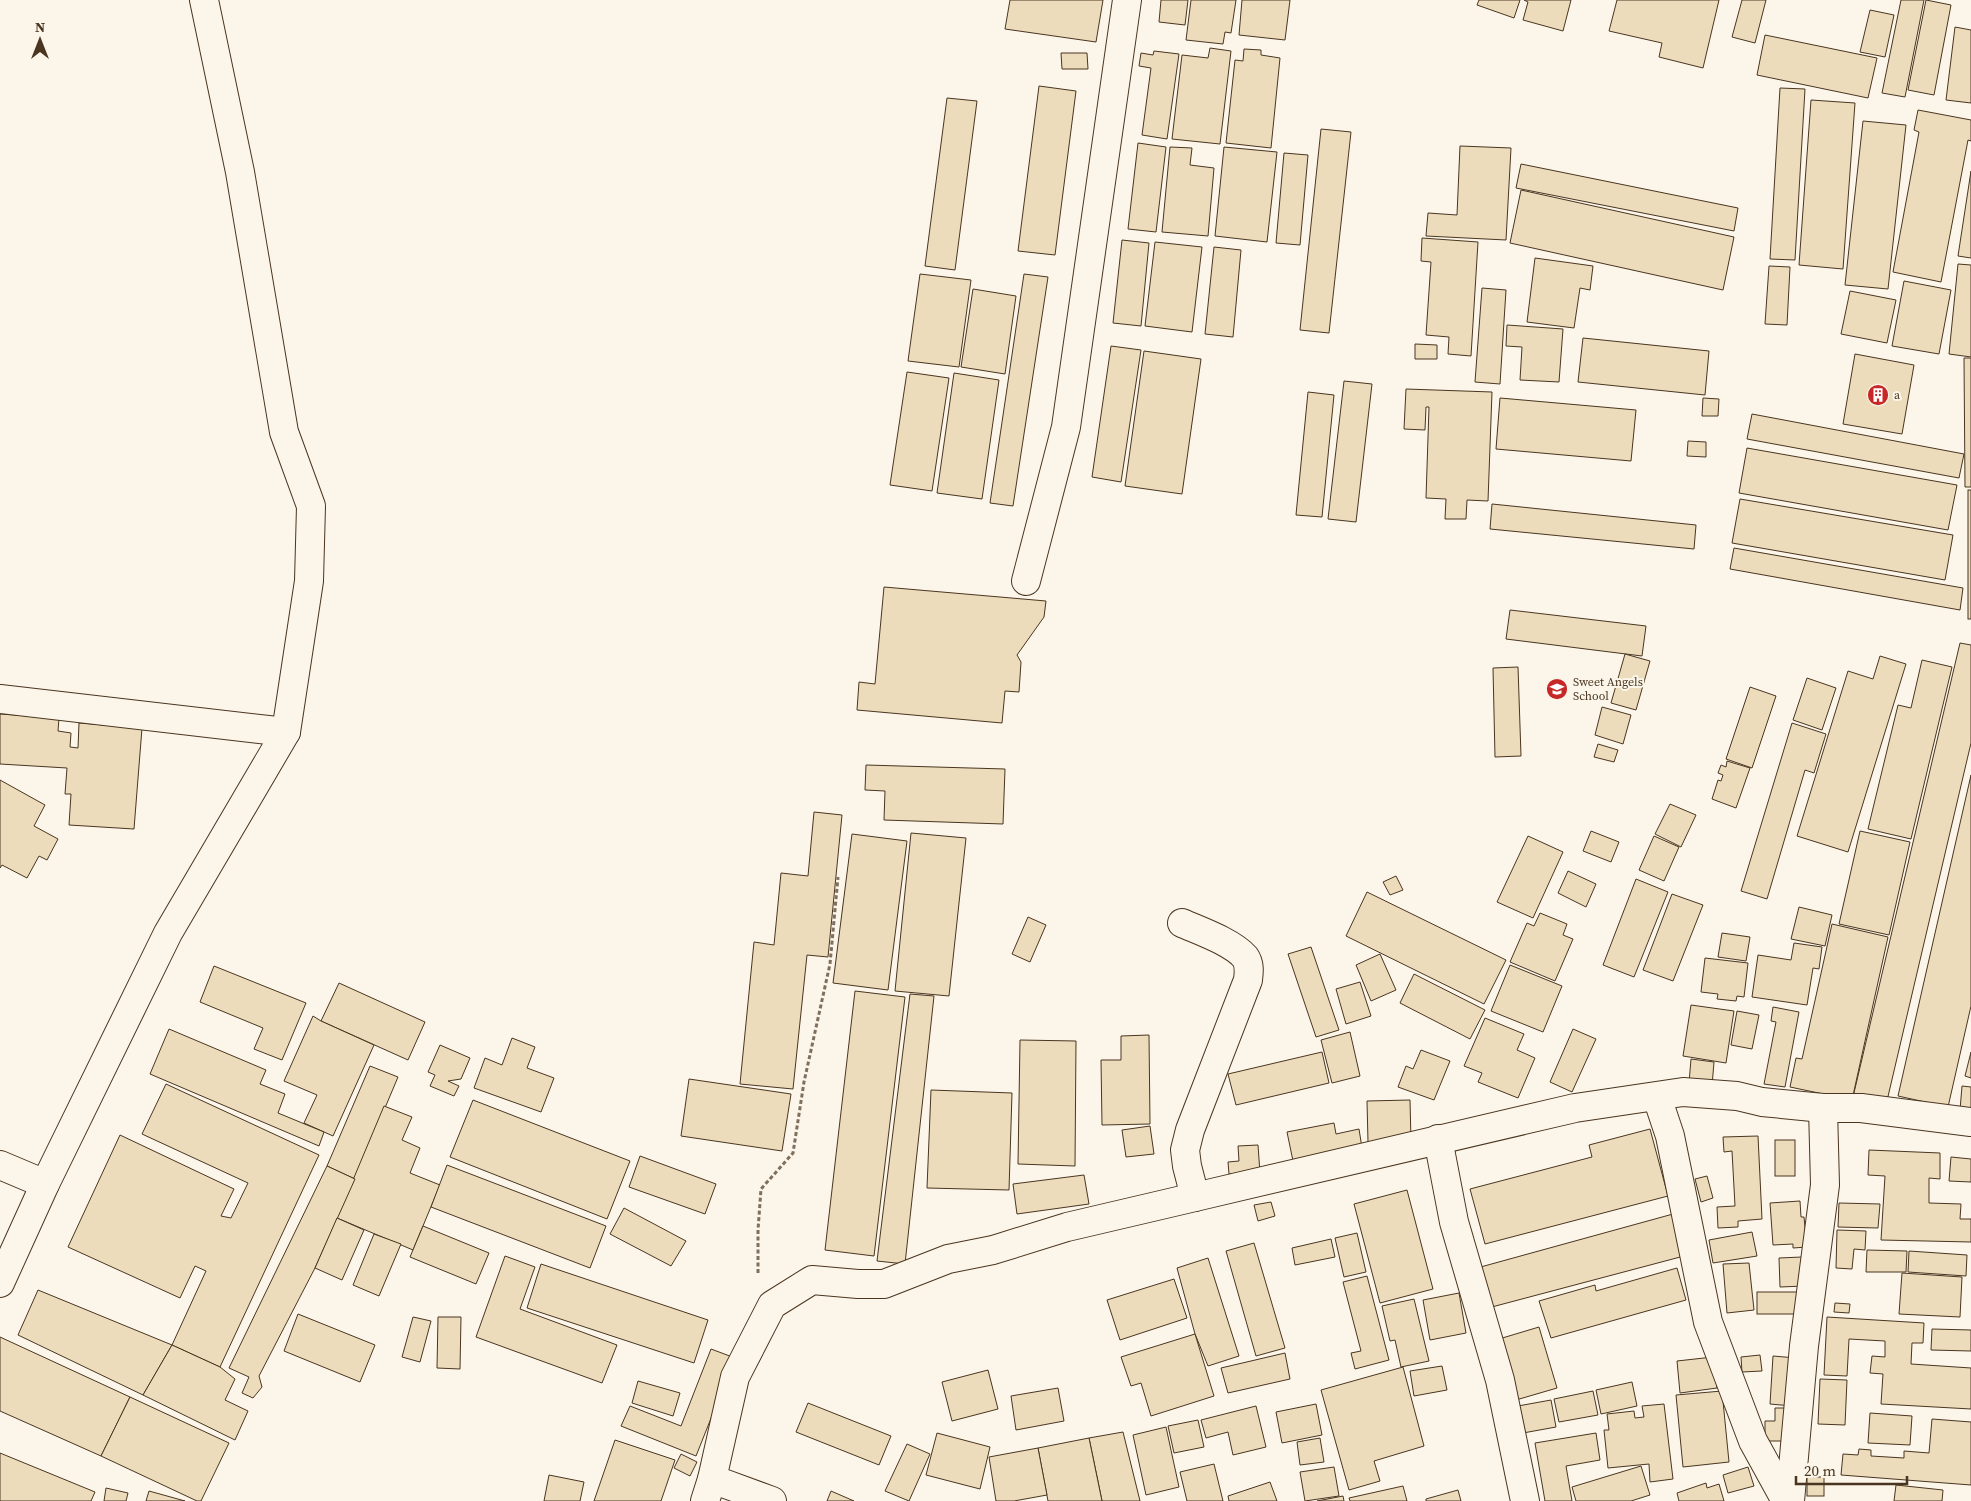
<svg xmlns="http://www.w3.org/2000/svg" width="1971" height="1501" font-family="'Source Serif 4',serif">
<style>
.building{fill:#ecdcbc;stroke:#4a3520}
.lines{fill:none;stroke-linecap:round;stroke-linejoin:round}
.minor-casing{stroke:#4a3520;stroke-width:30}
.path{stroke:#7f6f5c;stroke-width:3;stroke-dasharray:4 2.5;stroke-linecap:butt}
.minor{stroke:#fbf6e9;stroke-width:28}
.labels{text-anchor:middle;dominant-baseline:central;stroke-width:4;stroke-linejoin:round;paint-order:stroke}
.poi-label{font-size:12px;fill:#4a3520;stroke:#fbf6e9;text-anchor:start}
</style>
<rect width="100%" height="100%" fill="#fbf6e9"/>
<g class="building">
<path d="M1010,0H1103L1096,42L1005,29Z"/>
<path d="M1161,0H1188L1185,25L1159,22Z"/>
<path d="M1191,0H1236L1231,33L1225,32L1223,44L1186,40Z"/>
<path d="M1242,0H1290L1285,40L1239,35Z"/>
<path d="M1479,0H1520L1514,18L1477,5Z"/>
<path d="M1524,0H1571L1563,31L1523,20L1528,2Z"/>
<path d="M1617,0H1719L1703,68L1659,57L1662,43L1609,31Z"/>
<path d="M1742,0H1766L1755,43L1732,37Z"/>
<path d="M1901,0H1924L1905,97L1882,93Z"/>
<path d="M1926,0L1951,5L1934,95L1908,90Z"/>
<path d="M1870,10L1894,15L1885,57L1860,52Z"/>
<path d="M1955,27L1971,30V103L1946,100Z"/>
<path d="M1765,35L1877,58L1868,98L1757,75Z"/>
<path d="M1210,48L1231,51L1220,144L1172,139L1182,55L1208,58Z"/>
<path d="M1244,49L1261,50V55L1280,58L1271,148L1226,143L1235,60L1243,61Z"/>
<path d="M1154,51L1179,54L1167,139L1142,135L1151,68L1139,66L1141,53L1153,55Z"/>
<path d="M1061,53H1087L1088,69H1062Z"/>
<path d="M1039,86L1076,91L1055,255L1018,251Z"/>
<path d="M1780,88L1805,89L1795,260L1770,259Z"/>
<path d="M947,98L977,101L955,270L925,266Z"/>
<path d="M1811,100L1855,103L1843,269L1799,265Z"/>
<path d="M1918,110L1971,120V141L1968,140L1941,282L1893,272L1919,132L1914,130Z"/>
<path d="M1863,121L1906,125L1888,289L1845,285Z"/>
<path d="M1321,129L1351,132L1329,333L1300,330Z"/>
<path d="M1138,143L1166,147L1156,232L1128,229Z"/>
<path d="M1460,146L1511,148L1506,240L1426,236L1428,213L1457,215Z"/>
<path d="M1170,147L1192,148L1190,165L1214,168L1208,236L1162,232Z"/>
<path d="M1224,147L1277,152L1267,242L1215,236Z"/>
<path d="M1284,153L1308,155L1300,245L1276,243Z"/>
<path d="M1521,164L1738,208L1734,231L1516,188Z"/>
<path d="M1971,171V258L1958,256Z"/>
<path d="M1521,190L1734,237L1723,290L1510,243Z"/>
<path d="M1422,238L1478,242L1471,356L1448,354L1449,337L1426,335L1431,262L1421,261Z"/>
<path d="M1122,240L1149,243L1141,326L1113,323Z"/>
<path d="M1155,242L1202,247L1192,332L1145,326Z"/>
<path d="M1214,247L1241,250L1233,337L1205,334Z"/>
<path d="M1535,258L1593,266L1590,290L1580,288L1574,328L1527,322Z"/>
<path d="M1958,264L1971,265V357L1949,354Z"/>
<path d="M1769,266L1790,267L1787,325L1765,324Z"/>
<path d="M920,274L971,280L959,367L908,361Z"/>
<path d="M1024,274L1048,277L1013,506L990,503Z"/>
<path d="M1904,281L1951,290L1939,354L1892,346Z"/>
<path d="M1482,288L1506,290L1500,384L1475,382Z"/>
<path d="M973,289L1016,296L1005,374L961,367Z"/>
<path d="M1850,291L1896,300L1887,343L1841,334Z"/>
<path d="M1507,325L1563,329L1559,382L1520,380L1522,347L1506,346Z"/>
<path d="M1583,338L1709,351L1705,395L1578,382Z"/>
<path d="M1415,344L1437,345V359H1415Z"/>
<path d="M1111,346L1141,350L1121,482L1092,477Z"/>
<path d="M1144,351L1201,359L1182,494L1125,486Z"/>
<path d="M1855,354L1914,365L1902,434L1843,424Z"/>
<path d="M1964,358H1971V487H1965Z"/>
<path d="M907,372L949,378L932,491L890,485Z"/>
<path d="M954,373L999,380L982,499L937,493Z"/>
<path d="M1344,381L1372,384L1356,522L1328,519Z"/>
<path d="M1406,389L1492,392L1488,501L1467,500L1466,519H1445L1446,499L1426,498L1429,407H1426L1425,430L1404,429Z"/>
<path d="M1308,392L1334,395L1322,517L1296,515Z"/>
<path d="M1500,398L1636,410L1631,461L1496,449Z"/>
<path d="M1703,398L1719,399L1718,416H1702Z"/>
<path d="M1752,414L1964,454L1959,478L1747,439Z"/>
<path d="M1688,441L1706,442V457L1687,456Z"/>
<path d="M1747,448L1957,485L1948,530L1739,493Z"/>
<rect x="1968" y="490" width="3" height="129"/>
<path d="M1740,499L1953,535L1945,580L1732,543Z"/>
<path d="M1492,504L1696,525L1694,549L1490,529Z"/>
<path d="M1734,548L1963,588L1960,610L1730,569Z"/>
<path d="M884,587L1046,601L1044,617L1017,655L1021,662L1019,692L1005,691L1002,723L857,710L859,682L875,684Z"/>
<path d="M1510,610L1646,626L1642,656L1506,639Z"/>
<path d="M1960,643L1971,645V743L1886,1105L1853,1097Z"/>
<path d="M1625,654L1650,661L1636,710L1611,703Z"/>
<path d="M1880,656L1906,664L1848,852L1797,836L1848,671L1873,679Z"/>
<path d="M1922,660L1952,667L1911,839L1868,829L1898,705L1911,708Z"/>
<path d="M1518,667L1521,756L1495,757L1493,668Z"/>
<path d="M1807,678L1836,688L1822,730L1793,720Z"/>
<path d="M1750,687L1776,696L1752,768L1726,759Z"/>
<path d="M1602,707L1631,715L1623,744L1595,735Z"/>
<path d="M0,714L59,718L58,731L71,733L70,747L78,748L79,723L142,728L134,829L69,825L71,794H65L67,768L0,764Z"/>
<path d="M1792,723L1826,734L1814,773L1805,770L1767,899L1741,891Z"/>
<path d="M1598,744L1618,750L1614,762L1594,757Z"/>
<path d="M1727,761L1750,768L1736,808L1712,799L1718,780L1721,781L1723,775L1718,773L1721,765L1726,767Z"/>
<path d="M866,765L1005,769L1003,824L884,820L885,791L865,790Z"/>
<path d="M1971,775V1006L1948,1107L1898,1096Z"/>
<path d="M0,780L45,805L34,826L58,839L47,860L39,856L27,878L2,865L0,868Z"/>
<path d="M1670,804L1696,815L1681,847L1655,834Z"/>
<path d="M814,812L842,815L828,957L807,955L793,1089L740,1084L754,942L774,945L781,873L808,876Z"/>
<path d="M1591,831L1619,842L1611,862L1583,851Z"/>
<path d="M1860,831L1910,842L1889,935L1839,924Z"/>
<path d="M911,833L966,838L949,996L895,991Z"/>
<path d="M852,834L907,841L888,990L833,983Z"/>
<path d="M1528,836L1563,852L1533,918L1497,902Z"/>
<path d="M1654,836L1679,847L1664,881L1639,870Z"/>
<path d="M1568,871L1596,884L1586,907L1558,893Z"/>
<path d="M1396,876L1403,890L1390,895L1383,882Z"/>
<path d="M1636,879L1668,892L1634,977L1603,965Z"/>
<path d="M1367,892L1506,960L1484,1004L1346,936Z"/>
<path d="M1672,894L1703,905L1673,981L1643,970Z"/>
<path d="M1799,907L1832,915L1825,946L1791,939Z"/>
<path d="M1540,913L1567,924L1563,935L1573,939L1555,981L1510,962L1527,923L1534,926Z"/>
<path d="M1028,917L1046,925L1030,962L1012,954Z"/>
<path d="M1832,924L1888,937L1852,1100L1790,1087L1796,1058L1802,1059Z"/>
<path d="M1722,933L1750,937L1746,961L1718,957Z"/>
<path d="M1794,943L1822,947L1819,969L1813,968L1807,1005L1752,997L1758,955L1791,960Z"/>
<path d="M1311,947L1339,1030L1316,1037L1288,954Z"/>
<path d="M1380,954L1396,990L1371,1001L1356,965Z"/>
<path d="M1705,958L1748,963L1744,997L1737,996L1736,1001L1717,999L1718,994L1701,992Z"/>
<path d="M1510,965L1562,986L1543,1032L1491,1011Z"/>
<path d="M214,966L306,1003L282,1060L254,1049L263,1028L200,1002Z"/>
<path d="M1414,974L1485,1010L1470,1039L1400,1003Z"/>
<path d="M1360,982L1371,1016L1346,1024L1336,989Z"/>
<path d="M339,983L425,1022L408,1060L321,1021Z"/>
<path d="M855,991L905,997L874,1256L825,1250Z"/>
<path d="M910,994L934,996L905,1264L877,1261Z"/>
<path d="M1691,1005L1734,1011L1726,1063L1683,1056Z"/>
<path d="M1773,1007L1799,1012L1785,1087L1764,1084L1776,1022L1771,1021Z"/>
<path d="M1737,1011L1759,1015L1752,1049L1731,1045Z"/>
<path d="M313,1016L321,1021L374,1045L333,1136L304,1123L317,1095L284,1081Z"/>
<path d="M1485,1018L1524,1034L1517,1050L1535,1058L1518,1098L1478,1082L1482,1073L1464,1066Z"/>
<path d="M169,1029L266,1070L260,1084L285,1094L278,1113L324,1132L319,1146L150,1074Z"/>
<path d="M1573,1029L1596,1039L1572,1092L1550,1082Z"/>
<path d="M1350,1032L1360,1076L1332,1083L1321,1040Z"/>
<path d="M1149,1035L1150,1124L1102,1125L1101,1060H1121V1036Z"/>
<path d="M512,1038L535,1047L527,1068L554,1078L541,1112L474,1088L485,1058L502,1065Z"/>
<path d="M1020,1040L1076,1041L1075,1166L1018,1164Z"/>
<path d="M440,1045L470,1058L461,1079L448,1081L459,1086L454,1096L430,1086L435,1075L428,1072Z"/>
<path d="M1421,1050L1450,1061L1434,1100L1398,1087L1406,1066L1413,1069Z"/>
<path d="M1322,1052L1329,1083L1236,1105L1228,1074Z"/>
<path d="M1971,1052V1078L1965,1076Z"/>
<path d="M1691,1059L1714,1062L1712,1086L1689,1083Z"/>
<path d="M370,1066L398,1077L355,1179L327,1166Z"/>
<path d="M689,1079L791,1094L782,1151L681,1136Z"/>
<path d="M166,1084L319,1155L220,1367L172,1345L206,1271L195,1266L180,1298L68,1247L120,1135L234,1189L221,1216L231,1218L248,1183L142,1134Z"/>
<path d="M1962,1086L1971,1087V1111L1960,1110Z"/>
<path d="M931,1090L1012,1093L1009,1190L927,1188Z"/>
<path d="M473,1100L630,1161L607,1219L450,1157Z"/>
<path d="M1410,1100L1411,1141L1368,1142L1367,1101Z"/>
<path d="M384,1106L412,1117L402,1140L420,1148L410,1173L440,1185L413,1250L337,1218Z"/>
<path d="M1334,1123L1336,1134L1359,1129L1362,1148L1293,1161L1287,1132Z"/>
<path d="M1150,1126L1154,1154L1126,1157L1122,1130Z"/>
<path d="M1650,1129L1668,1196L1485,1244L1470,1189L1592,1157L1589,1145Z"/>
<path d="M1758,1136L1762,1219L1738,1221V1227L1718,1228L1717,1207L1735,1206L1732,1151L1724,1152L1723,1137Z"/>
<rect x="1775" y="1140" width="20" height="36"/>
<path d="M1258,1145L1260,1173L1229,1174L1228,1162L1239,1161L1238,1146Z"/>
<path d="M1869,1150L1940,1153V1179L1929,1178V1203L1961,1204L1960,1219H1971V1242L1881,1240L1885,1176L1868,1175Z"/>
<path d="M640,1156L716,1184L705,1214L629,1187Z"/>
<path d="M1951,1157L1971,1159V1182L1949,1181Z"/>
<path d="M447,1165L606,1226L590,1268L431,1207Z"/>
<path d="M327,1166L355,1179L315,1268L259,1376L262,1387L253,1398L242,1393L249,1377L229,1368Z"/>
<path d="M1084,1175L1089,1204L1017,1214L1013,1184Z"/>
<path d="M1707,1176L1713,1198L1701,1202L1695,1179Z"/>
<path d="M1407,1190L1433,1289L1380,1303L1354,1204Z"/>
<path d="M1800,1201L1801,1217H1804L1807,1247L1793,1248V1244L1773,1245L1770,1203Z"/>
<path d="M1271,1202L1275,1216L1258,1221L1254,1205Z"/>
<path d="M1839,1203L1880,1204L1878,1228L1838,1227Z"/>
<path d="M624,1208L686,1241L671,1266L610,1234Z"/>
<path d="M1673,1214L1684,1256L1488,1308L1477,1268Z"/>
<path d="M337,1218L364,1230L342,1280L315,1268Z"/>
<path d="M423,1226L489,1253L476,1284L410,1257Z"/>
<path d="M1837,1230L1866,1231L1865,1250L1854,1249L1852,1269L1836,1268Z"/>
<path d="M1752,1232L1757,1256L1713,1263L1709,1240Z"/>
<path d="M1357,1233L1366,1272L1344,1277L1335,1238Z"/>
<path d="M374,1234L401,1244L379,1296L353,1285Z"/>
<path d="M1331,1239L1335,1257L1295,1265L1292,1248Z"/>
<path d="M1254,1243L1285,1348L1256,1356L1226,1251Z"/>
<path d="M1867,1250L1907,1251L1906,1272H1866Z"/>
<path d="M1909,1251L1967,1255L1966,1276L1908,1272Z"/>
<path d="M505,1256L535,1267L520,1309L617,1345L602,1383L476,1337Z"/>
<path d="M1802,1257L1804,1286L1780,1287L1779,1258Z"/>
<path d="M1208,1258L1239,1356L1208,1366L1195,1334L1177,1268Z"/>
<path d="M1749,1263L1754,1310L1727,1313L1723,1264Z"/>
<path d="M541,1264L708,1320L694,1363L527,1308Z"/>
<path d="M1677,1268L1686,1300L1551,1338L1539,1301L1595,1285L1596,1291Z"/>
<path d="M1902,1273L1962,1277L1960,1317L1899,1314Z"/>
<path d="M1367,1276L1389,1360L1355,1369L1351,1353L1361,1351L1343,1282Z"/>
<path d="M1174,1279L1187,1318L1120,1340L1107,1300Z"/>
<path d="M38,1290L172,1345L143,1395L18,1335Z"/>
<rect x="1757" y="1292" width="43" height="22"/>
<path d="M1459,1293L1466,1333L1430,1340L1423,1300Z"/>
<path d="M1414,1299L1429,1361L1401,1367L1395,1340L1390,1341L1382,1306Z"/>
<path d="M1835,1303L1850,1304L1849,1313L1834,1312Z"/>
<path d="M298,1314L375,1345L360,1382L284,1351Z"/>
<path d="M413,1317L431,1321L420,1362L402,1357Z"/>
<path d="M438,1317H461L460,1369L437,1368Z"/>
<path d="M1827,1317L1924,1323L1923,1343H1912L1911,1364L1971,1368V1409L1881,1404L1883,1374L1870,1373L1872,1356L1885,1357V1341L1849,1339L1847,1376L1824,1375Z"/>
<path d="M1539,1327L1557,1388L1516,1400L1499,1339Z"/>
<path d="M1932,1329L1971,1330V1351L1931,1350Z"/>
<path d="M1195,1334L1214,1396L1151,1416L1141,1383L1131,1386L1121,1357Z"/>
<path d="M0,1337L130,1397L101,1456L0,1411Z"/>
<path d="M172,1345L220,1367L235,1379L225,1400L248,1411L235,1440L143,1395Z"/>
<path d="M711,1349L735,1358L696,1456L621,1426L630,1406L681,1426Z"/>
<path d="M1285,1353L1290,1379L1228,1393L1221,1368Z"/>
<path d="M1760,1355L1762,1371L1742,1372L1741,1357Z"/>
<path d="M1773,1356L1796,1358L1792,1406L1770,1404Z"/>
<path d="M1713,1357L1717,1388L1680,1393L1677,1361Z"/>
<path d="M1442,1366L1447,1390L1414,1396L1410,1371Z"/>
<path d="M1403,1367L1424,1446L1374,1461L1380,1481L1349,1490L1321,1390Z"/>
<path d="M988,1370L998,1409L952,1421L942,1382Z"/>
<path d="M1820,1379L1847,1380L1845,1425L1818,1424Z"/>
<path d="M638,1381L680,1393L673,1416L632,1403Z"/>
<path d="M1632,1382L1637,1406L1601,1414L1596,1390Z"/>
<path d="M1058,1388L1064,1421L1016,1430L1011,1396Z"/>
<path d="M1593,1391L1598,1415L1559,1422L1554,1399Z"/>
<path d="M1722,1391L1729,1462L1683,1467L1676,1395Z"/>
<path d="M130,1397L229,1443L201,1501H197L101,1456Z"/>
<path d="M1551,1400L1556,1427L1523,1433L1518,1406Z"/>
<path d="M808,1403L891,1436L879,1465L796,1432Z"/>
<path d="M1316,1404L1322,1435L1282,1443L1276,1412Z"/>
<path d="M1664,1404L1673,1479L1650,1482L1649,1464L1608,1468L1604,1430H1609L1607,1414L1634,1411L1635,1418L1644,1417L1642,1406Z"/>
<path d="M1256,1406L1266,1447L1233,1455L1228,1432L1206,1438L1201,1420Z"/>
<path d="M1775,1408H1786V1441H1765V1421H1775Z"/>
<path d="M1870,1413L1912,1416L1910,1445L1868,1443Z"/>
<path d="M1932,1419L1971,1422V1485L1841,1475L1843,1454L1858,1455L1859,1449L1871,1450V1456L1904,1458V1451L1929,1453Z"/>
<path d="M1198,1420L1204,1447L1174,1453L1168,1426Z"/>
<path d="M1166,1427L1179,1487L1146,1495L1133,1435Z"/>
<path d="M1123,1432L1140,1501H1102L1089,1438Z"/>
<path d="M937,1433L990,1447L980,1489L926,1475Z"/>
<path d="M1596,1433L1600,1460L1566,1466L1572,1501H1545L1535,1443Z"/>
<path d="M1089,1438L1102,1501H1048L1038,1448Z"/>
<path d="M1320,1438L1324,1462L1300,1465L1297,1442Z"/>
<path d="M615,1440L675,1460L661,1501H594Z"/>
<path d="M907,1444L930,1454L909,1501L885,1491Z"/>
<path d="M1038,1448L1047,1495L1014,1501H996L989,1457Z"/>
<path d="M0,1453L95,1492L91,1501H0Z"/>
<path d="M681,1454L697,1462L690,1476L674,1468Z"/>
<path d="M1214,1464L1223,1501H1187L1180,1472Z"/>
<path d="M1641,1466L1650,1495L1631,1501H1576L1572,1487Z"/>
<path d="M1334,1467L1339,1496L1305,1501L1300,1472Z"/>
<path d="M1748,1467L1754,1486L1728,1493L1723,1475Z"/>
<path d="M549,1475L584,1482L580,1501H544Z"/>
<rect x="1807" y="1477" width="17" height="19"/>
<path d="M1270,1482L1277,1501H1229L1228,1496Z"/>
<path d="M1706,1483L1707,1488L1719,1484L1724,1501H1679L1677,1493Z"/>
<path d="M1896,1485L1943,1490L1942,1501H1894Z"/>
<path d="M1403,1486L1407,1501H1350L1349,1498Z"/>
<path d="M106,1488L128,1493L126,1501H104Z"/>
<path d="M1458,1490L1461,1501H1426V1499Z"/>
<path d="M149,1491L185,1501H146Z"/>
<path d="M831,1491L854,1501H827Z"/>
<path d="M1343,1496L1344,1501H1317Z"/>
</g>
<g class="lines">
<g class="minor-casing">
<g id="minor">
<path d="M1026,581L1066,427L1127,0"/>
<path d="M0,699L286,732"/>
<path d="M1182,923C1200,931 1232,942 1245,957C1250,964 1249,972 1248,980L1190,1130L1185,1150L1187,1166L1195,1197"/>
<path d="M1657,1097L1670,1136L1708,1322L1753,1441L1786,1501"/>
<path d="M1438,1139L1454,1222L1500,1380L1525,1501"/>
<path d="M0,1165L45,1184"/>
<path d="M0,1283L45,1184L168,933L286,732L309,581L311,506L284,432L240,172L204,0"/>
<path d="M705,1501L712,1479"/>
<path d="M772,1501L712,1479L735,1377L772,1305L812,1280L858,1284H884L948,1259L993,1250L1067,1227L1195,1197L1575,1108L1683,1092L1737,1096L1762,1102L1823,1108H1861L1971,1122"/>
<path d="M1790,1501L1804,1346L1825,1185L1823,1108"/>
</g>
</g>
<path class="path" d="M758,1273V1230L761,1189L793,1153L804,1082L830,964L838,877"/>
<use href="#minor" class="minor"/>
</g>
<defs>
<g id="building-disc" transform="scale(1.125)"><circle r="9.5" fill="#c62828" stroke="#fbf6e9"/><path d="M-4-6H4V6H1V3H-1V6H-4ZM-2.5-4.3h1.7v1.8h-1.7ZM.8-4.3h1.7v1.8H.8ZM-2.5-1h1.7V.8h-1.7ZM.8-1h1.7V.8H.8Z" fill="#fff"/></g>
<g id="school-disc" transform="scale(1.125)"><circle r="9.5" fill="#c62828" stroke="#fbf6e9"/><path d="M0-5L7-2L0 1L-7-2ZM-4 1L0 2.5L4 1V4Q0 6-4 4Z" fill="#fff"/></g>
</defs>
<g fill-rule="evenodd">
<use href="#building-disc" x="1878" y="395"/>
<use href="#school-disc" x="1557" y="689"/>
</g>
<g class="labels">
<g class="poi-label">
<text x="1894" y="395">a</text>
<text x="1573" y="682">Sweet Angels<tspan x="1573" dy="14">School</tspan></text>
</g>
</g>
<g transform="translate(40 40)" stroke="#fbf6e9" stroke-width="4" paint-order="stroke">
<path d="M0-4L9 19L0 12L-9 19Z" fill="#4a3520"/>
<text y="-8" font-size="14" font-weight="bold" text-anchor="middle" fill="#4a3520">N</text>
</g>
<path d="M1796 1476v8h111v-8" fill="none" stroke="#4a3520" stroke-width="2.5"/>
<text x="1804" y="1476" font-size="15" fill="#4a3520" stroke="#fbf6e9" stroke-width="4" paint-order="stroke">20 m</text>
</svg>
